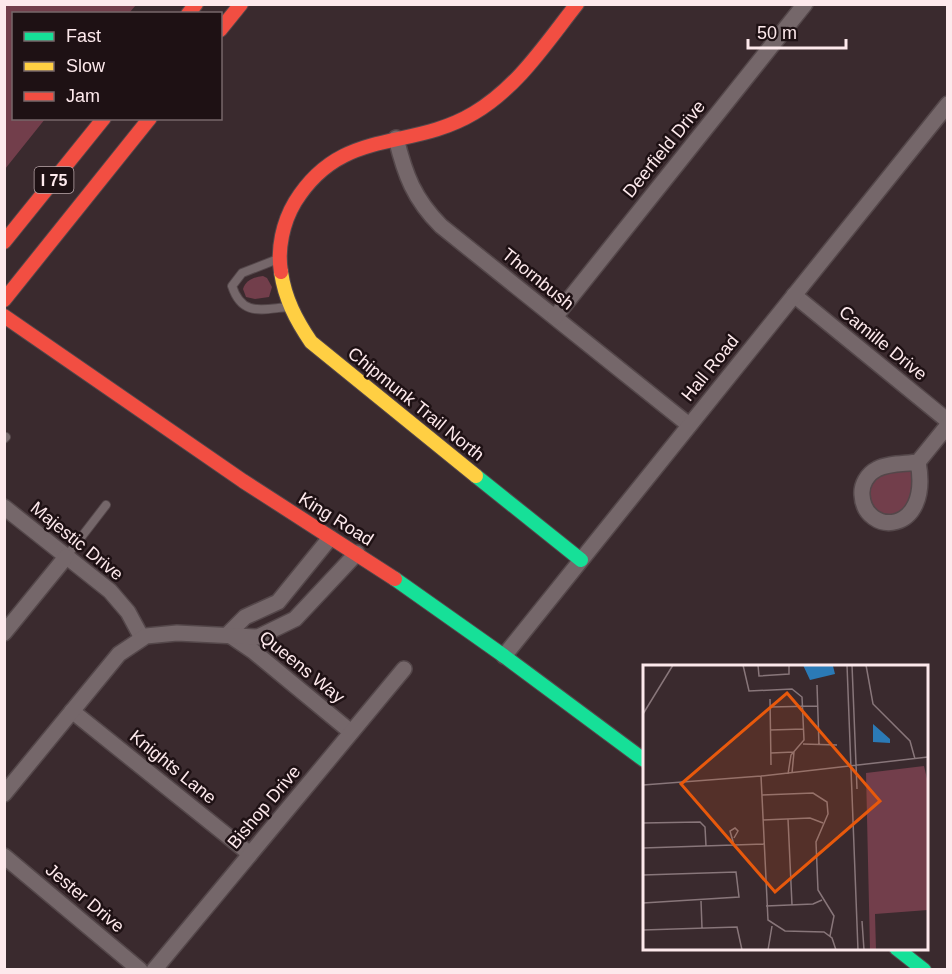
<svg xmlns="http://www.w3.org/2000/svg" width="952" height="974" font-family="Helvetica,sans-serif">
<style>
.green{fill:#723e4b}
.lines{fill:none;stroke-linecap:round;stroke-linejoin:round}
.lane-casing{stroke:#54474a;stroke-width:10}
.street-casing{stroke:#54474a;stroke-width:18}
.fast-casing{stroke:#54474a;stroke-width:16}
.slow-casing{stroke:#54474a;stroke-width:16}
.jam-casing{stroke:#54474a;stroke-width:16}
.lane{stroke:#75676a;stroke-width:8}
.street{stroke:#75676a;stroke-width:15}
.fast{stroke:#16e098;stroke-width:14}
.slow{stroke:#ffcf43;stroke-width:14}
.jam{stroke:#f24e42;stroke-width:14}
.labels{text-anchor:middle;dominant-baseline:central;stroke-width:5;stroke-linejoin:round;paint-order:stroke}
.shield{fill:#1e1114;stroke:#baa8ab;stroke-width:1.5}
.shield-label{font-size:16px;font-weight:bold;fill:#fde9ec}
.street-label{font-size:18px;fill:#fde9ec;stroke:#1e1114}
.inset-road{fill:none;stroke:#88767a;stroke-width:1.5}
.view{fill:#e8590c;fill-opacity:0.15;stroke:#e8590c;stroke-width:3}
.inset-edge{fill:none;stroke:#fde9ec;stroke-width:3}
</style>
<rect width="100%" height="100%" fill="#3a2a2e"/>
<g class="green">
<path d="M5,4L136,5L129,13L14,14V118L45,119L5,169Z"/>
<path d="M263,276L267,278L272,287L269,297L255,299L246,297L243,289C246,280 254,277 263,276Z"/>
<path d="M909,470L911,472L912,494L907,508C902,510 895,515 889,516C867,518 862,483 880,474C888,471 900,471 909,470Z"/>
</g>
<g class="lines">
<g class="lane-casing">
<g id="lane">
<path d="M278,259L242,273L232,286C242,317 262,309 288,307"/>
<path d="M4,439L6,437"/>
<path d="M66,557L106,505"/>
</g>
</g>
<g class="street-casing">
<g id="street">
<path d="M396,138C405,175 414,199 441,226L689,425"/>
<path d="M794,295L948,421"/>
<path d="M555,317L805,4"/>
<path d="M918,462C932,536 864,536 862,495C861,485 867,474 877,469C888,463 905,464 918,462L948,425"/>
<path d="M4,507L110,591L128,612L142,638"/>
<path d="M4,633L66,557"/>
<path d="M228,634L245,617L278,602L330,538"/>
<path d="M231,636L253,651L351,732"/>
<path d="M504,656L948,104"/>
<path d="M72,711L250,854"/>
<path d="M4,794L119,654L146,636L177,633L258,637L295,619L357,553"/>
<path d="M4,856L140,970"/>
<path d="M154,970L404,669"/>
</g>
</g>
<g class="fast-casing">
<g id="fast">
<path d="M476,476L581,560"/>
<path d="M395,579L504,656L644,760"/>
<path d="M896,948L924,970"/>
</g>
</g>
<g class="slow-casing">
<path id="slow" d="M281,272C285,299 296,320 311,342L476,476"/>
</g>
<g class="jam-casing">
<g id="jam">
<path d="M188,14L196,4"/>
<path d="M220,30L241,4"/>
<path d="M4,242L104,118"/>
<path d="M281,272C277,249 283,222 295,202C342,126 409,152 474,113C518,87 546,43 577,4"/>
<path d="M4,300L150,118"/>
<path d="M4,316L243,481L395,579"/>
</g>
</g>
<use href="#lane" class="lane"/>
<use href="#street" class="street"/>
<use href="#fast" class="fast"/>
<use href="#slow" class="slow"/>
<use href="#jam" class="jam"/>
</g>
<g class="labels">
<rect class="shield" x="34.5" y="167" width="39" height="26" rx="4.5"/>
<g class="shield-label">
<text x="54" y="180">I 75</text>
</g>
<g class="street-label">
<text transform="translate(664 149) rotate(-51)">Deerfield Drive</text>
<text transform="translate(538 279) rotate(39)">Thornbush</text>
<text transform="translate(883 343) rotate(39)">Camille Drive</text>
<text transform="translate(710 368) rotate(-51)">Hall Road</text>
<text transform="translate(416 404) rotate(39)">Chipmunk Trail North</text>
<text transform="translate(336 519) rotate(32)">King Road</text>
<text transform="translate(77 541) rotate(39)">Majestic Drive</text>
<text transform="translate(302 667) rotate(39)">Queens Way</text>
<text transform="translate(173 767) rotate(39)">Knights Lane</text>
<text transform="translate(264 807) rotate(-50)">Bishop Drive</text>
<text transform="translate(85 898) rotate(40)">Jester Drive</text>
</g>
</g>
<g transform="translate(643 665)">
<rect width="285" height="285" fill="#3a2a2e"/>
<path d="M281,101L285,118V245L232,249L233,285H227L223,108Z" fill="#723e4b"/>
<path d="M160,0L190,1L192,9L167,15ZM230,59L247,74V78L230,77Z" fill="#2b7ab6"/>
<path class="inset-road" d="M100,0L106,26L149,24L159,32L161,75L148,90L145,109M115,0L116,11L146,9V0M204,0L215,285M209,0L214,124M223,0L230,39L267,76L272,94M174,20L176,80M127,34L128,100M127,42L175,41M0,49L30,0M127,65L161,64M160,79L194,80M128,88L151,87M149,108L151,87M118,111L125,255L142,266L181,267L189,273L193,285M0,120L118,111L285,92M119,130L170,128L184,137L185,149L173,177L175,225L191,251L187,271M145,154L149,240M120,155L167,153L180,158M0,158L57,157L62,162L63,181M91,173L95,166L92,163L87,166L91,180M0,183L121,179M0,210L93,207L96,232L0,238M58,236L59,263M123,241L170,239L179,235M219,256L221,285M0,265L94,262L99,285M125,285L129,261"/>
<path class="view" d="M144,28L237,136L132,227L38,119Z"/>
<rect width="285" height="285" class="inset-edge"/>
</g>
<rect width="952" height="974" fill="none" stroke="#fde9ec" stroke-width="12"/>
<rect x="12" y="12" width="210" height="108" fill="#1e1114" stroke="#77676a" stroke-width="1.5"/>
<rect x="24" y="32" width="30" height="9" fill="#16e098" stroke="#77676a" stroke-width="1.5"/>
<text x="66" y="42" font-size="18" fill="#fde9ec">Fast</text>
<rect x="24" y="62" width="30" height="9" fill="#ffcf43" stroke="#77676a" stroke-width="1.5"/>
<text x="66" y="72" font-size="18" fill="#fde9ec">Slow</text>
<rect x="24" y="92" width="30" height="9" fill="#f24e42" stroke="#77676a" stroke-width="1.5"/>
<text x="66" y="102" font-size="18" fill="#fde9ec">Jam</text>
<path d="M748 39v9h98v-9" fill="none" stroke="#fde9ec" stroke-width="3"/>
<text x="757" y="39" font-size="18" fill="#fde9ec" stroke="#1e1114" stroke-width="4.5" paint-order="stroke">50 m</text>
</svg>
